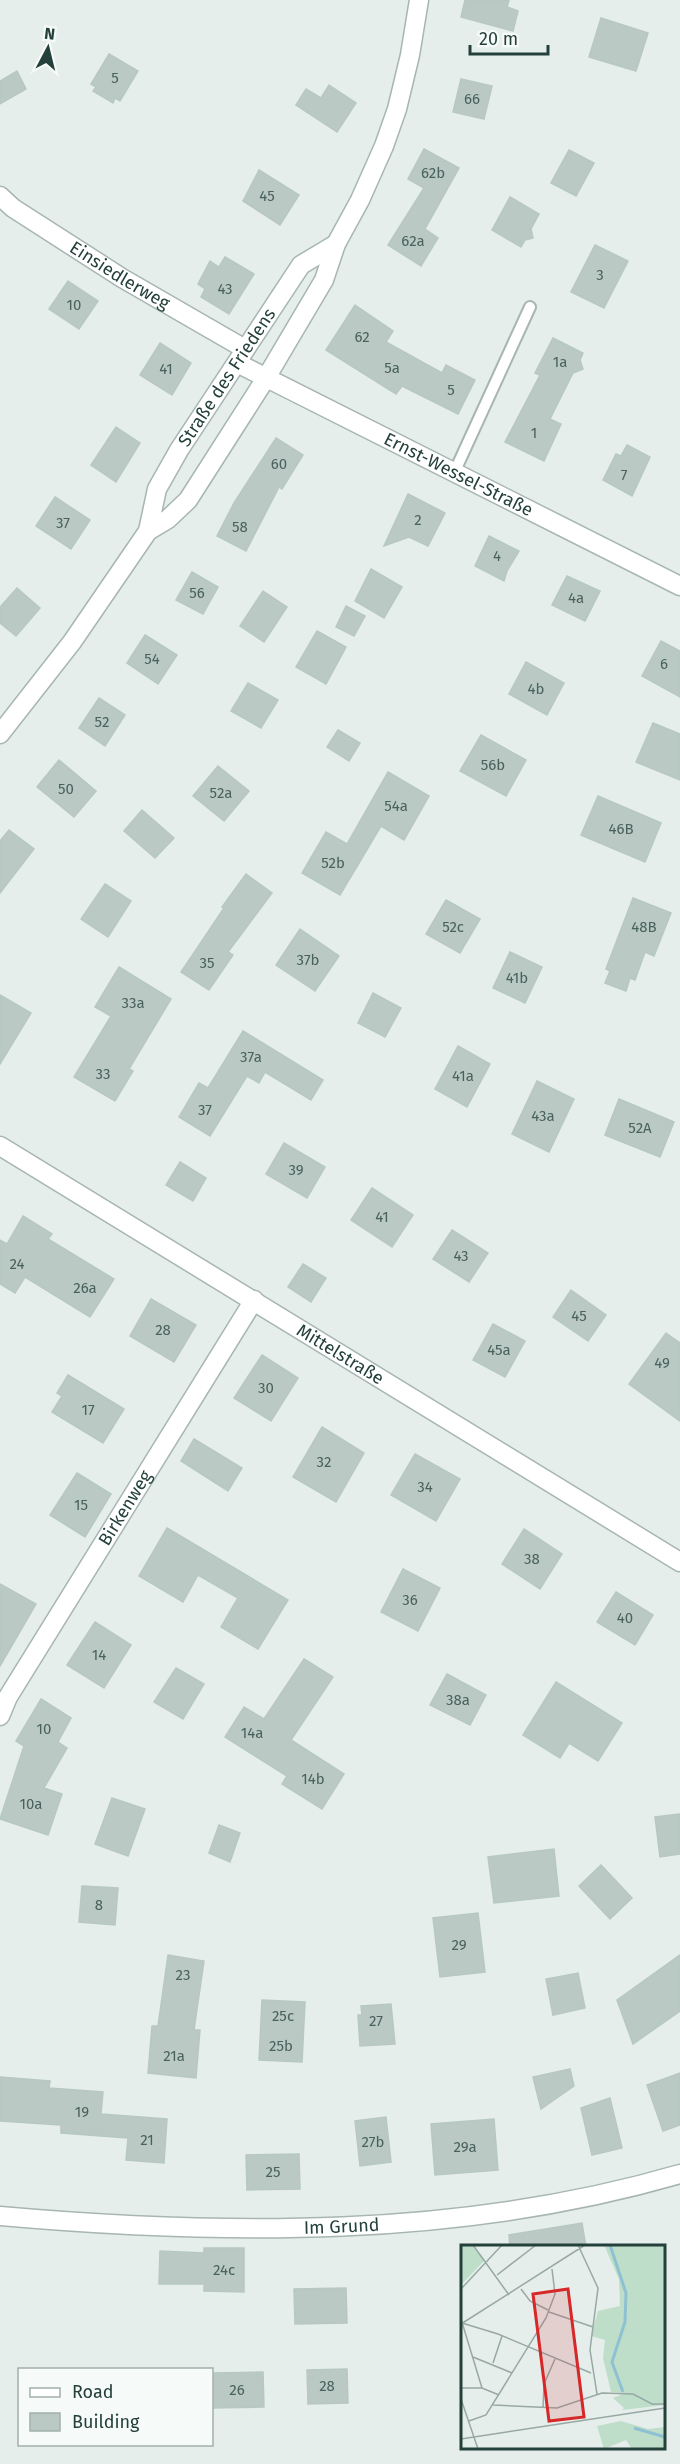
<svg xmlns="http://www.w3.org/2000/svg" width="680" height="2464" font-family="'Fira Sans',sans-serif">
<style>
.building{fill:#bac9c4;stroke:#b7c8c2;stroke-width:1.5}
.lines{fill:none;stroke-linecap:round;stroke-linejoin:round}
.service-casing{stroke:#a7b6b3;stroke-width:14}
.minor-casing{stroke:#a7b6b3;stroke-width:21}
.service{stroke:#fff;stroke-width:10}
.minor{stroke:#fff;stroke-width:18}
.labels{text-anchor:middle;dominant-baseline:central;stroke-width:6;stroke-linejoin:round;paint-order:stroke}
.number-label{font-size:15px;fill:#4a625d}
.street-label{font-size:18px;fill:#24403b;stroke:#f6faf8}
.inset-river{fill:none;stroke:#8ec1d2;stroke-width:3}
.inset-road{fill:none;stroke:#98a8a5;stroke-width:1.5}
.view{fill:#d62828;fill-opacity:0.15;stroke:#d62828;stroke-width:3}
.inset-edge{fill:none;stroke:#24403b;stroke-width:3}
</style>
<rect width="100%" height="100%" fill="#e5eeeb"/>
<g class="building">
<path d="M465,0H509L507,7L518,11L513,31L461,17Z"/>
<path d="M601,18L648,33L636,71L589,57Z"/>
<path d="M109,54L138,71L120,101L115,98L113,103L93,91L96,87L91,84Z"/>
<path d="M17,71L26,89L0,104V81Z"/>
<path d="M461,79L492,86L484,119L453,112Z"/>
<path d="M329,85L356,103L337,132L296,105L306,89L321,98Z"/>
<path d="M424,149L459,168L425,229L438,238L421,266L388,245L424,188L408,179Z"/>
<path d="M569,150L594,163L576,196L551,183Z"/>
<path d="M259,170L299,195L280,225L243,201Z"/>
<path d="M510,197L539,214L531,229L533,238L525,240L521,247L492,230Z"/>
<path d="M595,245L628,261L604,308L571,292Z"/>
<path d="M225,257L254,274L229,314L201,297L205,289L198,284L210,261L219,267Z"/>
<path d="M68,281L98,301L79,329L49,309Z"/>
<path d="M355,305L393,331L386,342L442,373L446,365L475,380L458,414L402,386L396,394L326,350Z"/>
<path d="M553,338L583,353L580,360L583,369L573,373L550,419L561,424L544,461L505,442L540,375L535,373Z"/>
<path d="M160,343L191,363L172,395L140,375Z"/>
<path d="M116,427L140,443L116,482L91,465Z"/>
<path d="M276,438L303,455L282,489L279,487L246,551L217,536L234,503Z"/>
<path d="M627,445L650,457L632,496L603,480L616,454L621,456Z"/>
<path d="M408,494L445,513L428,546L409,537L384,546Z"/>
<path d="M55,497L90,520L71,549L36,526Z"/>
<path d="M489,536L519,551L507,571L504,581L475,566Z"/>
<path d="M371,569L402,587L384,618L355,601Z"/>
<path d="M192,572L218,587L203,614L176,600Z"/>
<path d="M567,576L600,591L585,621L552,605Z"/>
<path d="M17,588L40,608L16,636L0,623V607Z"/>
<path d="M263,591L287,607L264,642L240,626Z"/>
<path d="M346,606L365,616L354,636L336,627Z"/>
<path d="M317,631L346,647L326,684L296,667Z"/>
<path d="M145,635L177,655L158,684L127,663Z"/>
<path d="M661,641L680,651V697L642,676Z"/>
<path d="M526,662L564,683L547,715L509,694Z"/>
<path d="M248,683L278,700L261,728L231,711Z"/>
<path d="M99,698L125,715L105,746L79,728Z"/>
<path d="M653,723L680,734V780L636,762Z"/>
<path d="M338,730L360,743L349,761L327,747Z"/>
<path d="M481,735L526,760L506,796L460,771Z"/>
<path d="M59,760L96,791L74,817L37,787Z"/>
<path d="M218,766L249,791L224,821L193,796Z"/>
<path d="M388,772L429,796L404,840L381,826L340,895L302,873L326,832L347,844Z"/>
<path d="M598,796L661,823L645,862L581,835Z"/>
<path d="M142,810L174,838L155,858L124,831Z"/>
<path d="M9,830L34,849L0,893V841Z"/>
<path d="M246,874L272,893L228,952L233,955L209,990L181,972L224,908L222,907Z"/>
<path d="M105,884L131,901L108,937L81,919Z"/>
<path d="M633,898L671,913L654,956L645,952L635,980L630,978L626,991L605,983L610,971L606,969Z"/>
<path d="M446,900L480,919L460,953L426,934Z"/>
<path d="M300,929L339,956L315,991L276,965Z"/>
<path d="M510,952L542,967L525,1003L493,988Z"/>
<path d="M119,967L171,999L129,1069L133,1071L115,1101L74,1077L111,1016L95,1007Z"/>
<path d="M373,993L401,1008L385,1037L358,1023Z"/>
<path d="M0,995L31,1013L0,1064Z"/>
<path d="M243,1031L323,1080L311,1100L265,1072L259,1083L247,1076L210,1136L179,1117L199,1083L208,1088Z"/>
<path d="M458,1046L490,1064L467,1107L435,1089Z"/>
<path d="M537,1081L574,1099L549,1152L512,1134Z"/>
<path d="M619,1099L674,1122L660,1157L605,1135Z"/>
<path d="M284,1143L325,1167L307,1198L266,1174Z"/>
<path d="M180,1162L206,1178L193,1201L166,1185Z"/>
<path d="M372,1188L413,1215L392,1247L351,1220Z"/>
<path d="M23,1216L52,1234L48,1239L114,1279L90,1317L25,1277L15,1293L0,1284V1240L7,1244Z"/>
<path d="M452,1230L488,1253L469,1282L433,1259Z"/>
<path d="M303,1264L326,1278L311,1302L288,1287Z"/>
<path d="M571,1290L606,1315L588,1341L553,1317Z"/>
<path d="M151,1299L196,1325L174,1362L130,1336Z"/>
<path d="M493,1324L525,1341L505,1377L473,1360Z"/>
<path d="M666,1333L680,1343V1421L629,1384Z"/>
<path d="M262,1355L298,1378L271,1421L234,1398Z"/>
<path d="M68,1375L124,1409L103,1443L52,1412L62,1396L57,1393Z"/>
<path d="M322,1427L364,1453L336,1502L293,1477Z"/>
<path d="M194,1439L242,1468L228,1491L181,1461Z"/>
<path d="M415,1454L460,1479L436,1521L391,1495Z"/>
<path d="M77,1473L111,1494L85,1537L50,1515Z"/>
<path d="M167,1528L288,1600L258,1649L221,1627L238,1598L198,1575L183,1602L139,1576Z"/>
<path d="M524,1529L562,1554L540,1589L502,1564Z"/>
<path d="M403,1569L440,1588L418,1631L381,1612Z"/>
<path d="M0,1584L36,1604L0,1666Z"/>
<path d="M616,1592L653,1615L635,1645L597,1622Z"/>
<path d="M95,1622L131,1645L104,1688L67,1665Z"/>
<path d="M304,1659L333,1677L291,1740L344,1774L322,1809L282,1784L287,1776L225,1737L244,1707L264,1719Z"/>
<path d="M176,1668L204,1684L183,1719L154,1702Z"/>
<path d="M447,1674L486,1695L470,1725L430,1705Z"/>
<path d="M556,1682L622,1723L598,1761L569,1743L560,1758L523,1735Z"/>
<path d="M41,1699L71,1718L58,1742L67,1748L44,1788L62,1794L48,1835L0,1819L24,1746L16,1741Z"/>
<path d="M112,1798L145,1809L128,1856L95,1844Z"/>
<path d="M680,1814V1854L660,1857L655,1817Z"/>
<path d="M219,1825L240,1833L230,1862L209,1853Z"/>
<path d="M554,1849L559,1896L494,1903L488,1857Z"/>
<path d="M601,1865L632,1898L610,1919L579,1886Z"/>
<path d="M82,1886L118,1888L115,1925L79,1922Z"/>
<path d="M478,1913L485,1972L440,1977L433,1918Z"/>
<path d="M168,1955L204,1961L194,2030H200L196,2078L148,2073L152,2026H158Z"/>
<path d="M680,1955V2011L633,2044L617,2000Z"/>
<path d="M578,1973L585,2008L553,2015L546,1979Z"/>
<path d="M262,2000L305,2002L302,2062L259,2060Z"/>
<path d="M391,2004L395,2044L360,2046L358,2015H362L361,2006Z"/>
<path d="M570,2069L574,2086L541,2109L533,2077Z"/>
<path d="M680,2073V2125L663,2131L647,2085Z"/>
<path d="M0,2077L50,2081L49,2088L103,2092L101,2114L167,2119L164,2163L126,2160L128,2138L61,2133V2125L0,2121Z"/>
<path d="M610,2098L622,2148L592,2155L581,2108Z"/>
<path d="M386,2117L391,2162L360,2166L355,2121Z"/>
<path d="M494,2119L498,2170L435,2175L431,2124Z"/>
<path d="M299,2154L300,2189L247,2190L246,2155Z"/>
<path d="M582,2223L586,2247H510L509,2235Z"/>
<path d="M204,2248H244V2292L204,2291V2284H159L160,2251L204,2253Z"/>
<path d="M346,2288L347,2323L295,2324L294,2289Z"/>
<path d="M347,2369L348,2403L308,2404L307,2370Z"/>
<path d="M263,2372L264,2407L212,2408V2373Z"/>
</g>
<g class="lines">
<g class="service-casing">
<path id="service" d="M454,473L530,307"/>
</g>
<g class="minor-casing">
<g id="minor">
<path id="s1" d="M0,196L13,208L122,278L245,349"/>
<path id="s2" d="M237,363L680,586"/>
<path d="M148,531L168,519L188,500L266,378L324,280L336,244L360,200L384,146L397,109L410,55L419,0"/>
<path id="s3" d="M0,734L72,642L148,531L157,489L179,450L301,265L336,244"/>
<path id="s4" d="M0,1146L680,1562"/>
<path id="s5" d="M0,1716L8,1697L254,1300"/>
<path id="s6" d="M0,2216C226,2236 461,2238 680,2174"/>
</g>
</g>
<use href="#service" class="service"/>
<use href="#minor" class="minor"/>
</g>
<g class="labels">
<g class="number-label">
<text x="115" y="78">5</text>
<text x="472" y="99">66</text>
<text x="433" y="173">62b</text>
<text x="267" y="196">45</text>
<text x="413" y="241">62a</text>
<text x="600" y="275">3</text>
<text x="225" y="289">43</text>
<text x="74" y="305">10</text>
<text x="362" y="337">62</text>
<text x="560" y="362">1a</text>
<text x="392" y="368">5a</text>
<text x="166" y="369">41</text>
<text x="451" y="390">5</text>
<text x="534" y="433">1</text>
<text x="279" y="464">60</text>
<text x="624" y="475">7</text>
<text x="418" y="520">2</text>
<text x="63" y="523">37</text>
<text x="240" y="527">58</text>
<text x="497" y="556">4</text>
<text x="197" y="593">56</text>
<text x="576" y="598">4a</text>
<text x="152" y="659">54</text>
<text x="664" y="664">6</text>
<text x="536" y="689">4b</text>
<text x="102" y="722">52</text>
<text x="493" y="765">56b</text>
<text x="66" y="789">50</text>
<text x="221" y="793">52a</text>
<text x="396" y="806">54a</text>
<text x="621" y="829">46B</text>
<text x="333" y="863">52b</text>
<text x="453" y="927">52c</text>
<text x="644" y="927">48B</text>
<text x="308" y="960">37b</text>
<text x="207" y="963">35</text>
<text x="517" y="978">41b</text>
<text x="133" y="1003">33a</text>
<text x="251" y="1057">37a</text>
<text x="103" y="1074">33</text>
<text x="463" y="1076">41a</text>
<text x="205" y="1110">37</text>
<text x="543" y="1116">43a</text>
<text x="640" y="1128">52A</text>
<text x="296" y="1170">39</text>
<text x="382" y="1217">41</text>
<text x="461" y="1256">43</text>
<text x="17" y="1264">24</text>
<text x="85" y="1288">26a</text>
<text x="579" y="1316">45</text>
<text x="163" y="1330">28</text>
<text x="499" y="1350">45a</text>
<text x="662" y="1363">49</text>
<text x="266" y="1388">30</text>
<text x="88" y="1410">17</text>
<text x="324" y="1462">32</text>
<text x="425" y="1487">34</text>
<text x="81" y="1505">15</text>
<text x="532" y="1559">38</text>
<text x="410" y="1600">36</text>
<text x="625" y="1618">40</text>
<text x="99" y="1655">14</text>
<text x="458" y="1700">38a</text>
<text x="44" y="1729">10</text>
<text x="252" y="1733">14a</text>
<text x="313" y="1779">14b</text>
<text x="31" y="1804">10a</text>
<text x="99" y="1905">8</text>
<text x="459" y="1945">29</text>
<text x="183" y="1975">23</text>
<text x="283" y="2016">25c</text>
<text x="376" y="2021">27</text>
<text x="281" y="2046">25b</text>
<text x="174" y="2056">21a</text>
<text x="82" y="2112">19</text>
<text x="147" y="2140">21</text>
<text x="373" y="2142">27b</text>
<text x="465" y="2147">29a</text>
<text x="273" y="2172">25</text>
<text x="224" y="2270">24c</text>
<text x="327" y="2386">28</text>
<text x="237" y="2390">26</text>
</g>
<g class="street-label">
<text stroke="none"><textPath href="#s1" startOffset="144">Einsiedlerweg</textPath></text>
<text stroke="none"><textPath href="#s3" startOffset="426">Straße des Friedens</textPath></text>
<text stroke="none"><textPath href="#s2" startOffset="248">Ernst-Wessel-Straße</textPath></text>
<text stroke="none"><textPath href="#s4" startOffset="399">Mittelstraße</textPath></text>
<text stroke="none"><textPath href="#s5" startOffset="243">Birkenweg</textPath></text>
<text stroke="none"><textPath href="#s6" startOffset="342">Im Grund</textPath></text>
</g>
</g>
<g transform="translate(461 2245)">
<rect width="204" height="204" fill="#e5eeeb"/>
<path d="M0,0H11L24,15L0,40ZM143,0H204V160L161,165L163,163L152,153L165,148L150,147L142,113L144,95L130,91L137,66L159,61L158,34ZM160,176L187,184L204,182V204H171L165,195L143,204L136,181Z" fill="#bedeca"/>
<path class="inset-river" d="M149,0L165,48L164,77L151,117L162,147M173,183L204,192"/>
<path class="inset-road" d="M12,0L48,50M117,0L137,43L129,105L136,149M36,30L75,0M0,44L41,0M60,44L69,56L87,65M88,67L132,82M0,74L21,143M1,78L37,89L130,128M0,79L124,0M12,112L51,128M32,118L41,91M0,143H21L38,150M0,154L17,204M32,160L96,163L141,148L172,149L191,159H204M82,163L83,139L94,114M8,176L25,170L85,73L94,49L91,24M0,194L204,163"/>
<path class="view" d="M107,44L123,172L88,176L72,49Z"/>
<rect width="204" height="204" class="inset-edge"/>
</g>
<rect x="18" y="2368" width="195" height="78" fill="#f6faf8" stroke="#a2b0ac" stroke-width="1.5"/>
<rect x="30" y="2388" width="30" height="9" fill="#ffffff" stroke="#a2b0ac" stroke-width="1.5"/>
<text x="72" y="2398" font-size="18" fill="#24403b">Road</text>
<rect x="30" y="2413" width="30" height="18" fill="#bac9c4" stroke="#a2b0ac" stroke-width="1.5"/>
<text x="72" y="2428" font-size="18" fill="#24403b">Building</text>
<g transform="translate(48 48) rotate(7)" stroke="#f6faf8" stroke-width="4.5" paint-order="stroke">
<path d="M0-4.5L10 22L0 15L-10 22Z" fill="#24403b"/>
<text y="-9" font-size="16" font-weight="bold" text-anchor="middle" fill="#24403b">N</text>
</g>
<path d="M470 45v9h78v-9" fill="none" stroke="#24403b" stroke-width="3"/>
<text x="479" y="45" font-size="18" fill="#24403b" stroke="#f6faf8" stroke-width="4.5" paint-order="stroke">20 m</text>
</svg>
